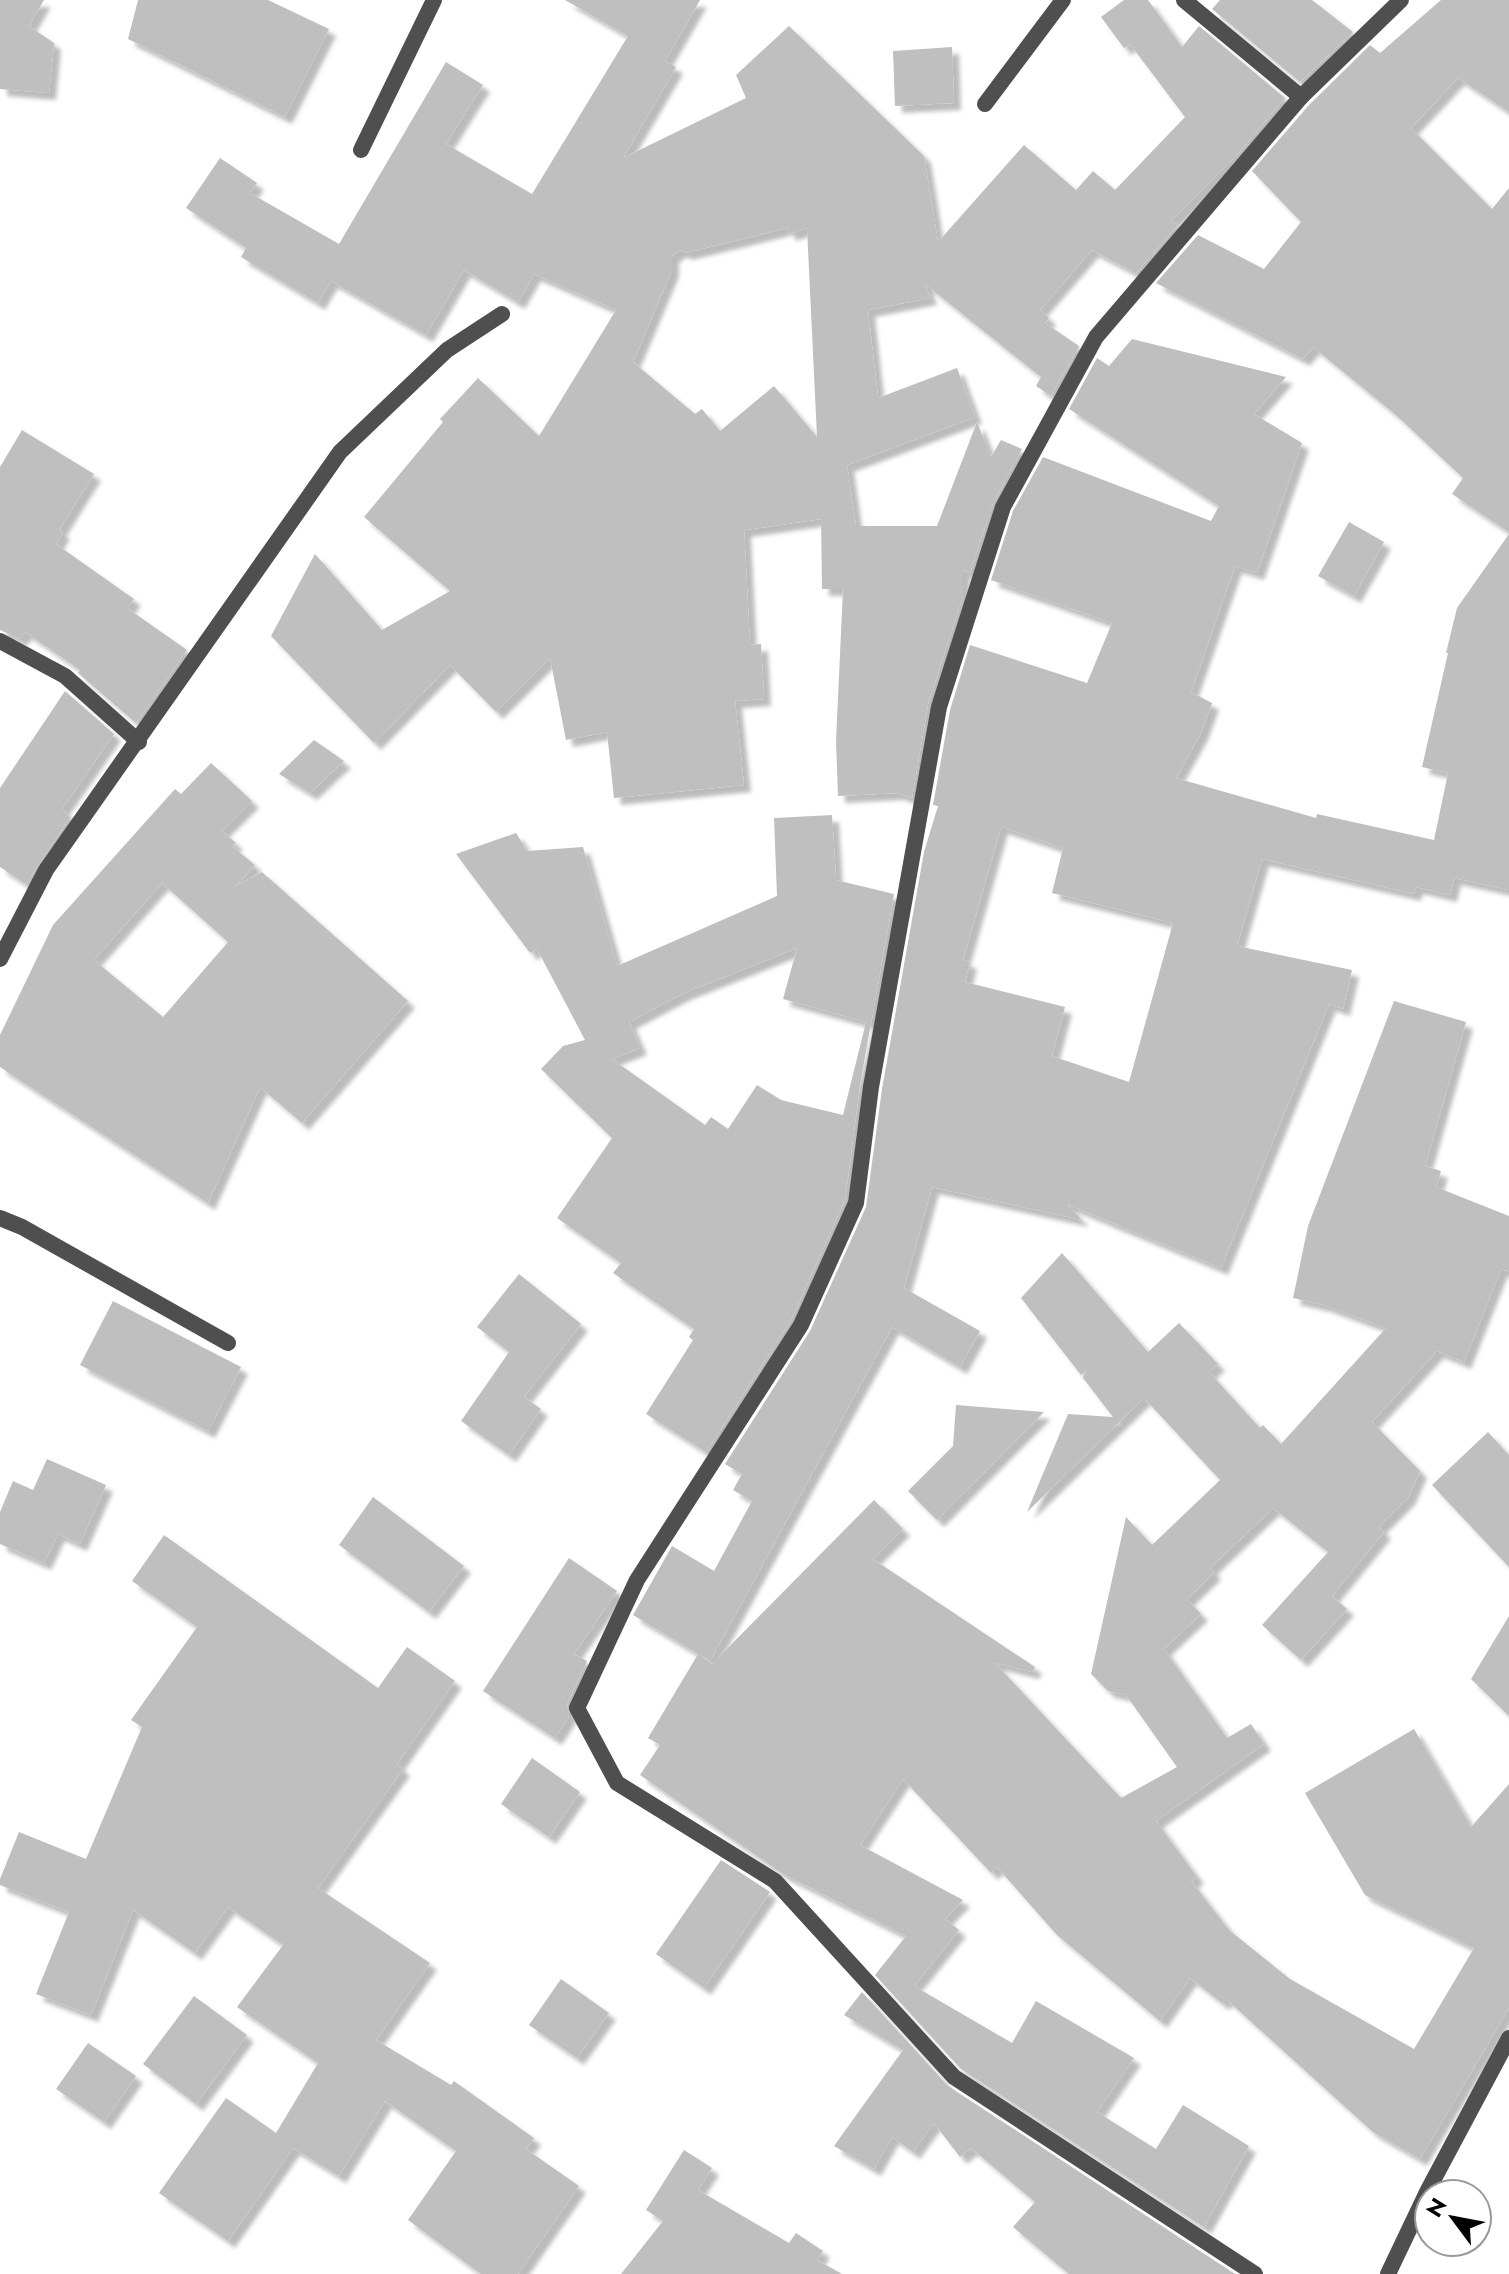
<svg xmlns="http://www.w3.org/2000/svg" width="1509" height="2274" font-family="Jost,sans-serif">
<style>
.building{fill:#bfbfbf;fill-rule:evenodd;filter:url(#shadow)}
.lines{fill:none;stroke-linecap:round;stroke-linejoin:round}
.street{stroke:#4f4f4f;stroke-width:16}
</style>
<defs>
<filter id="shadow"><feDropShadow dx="7" dy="7" stdDeviation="2" flood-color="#0004"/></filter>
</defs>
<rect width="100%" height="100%" fill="#fff"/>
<g class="building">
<path d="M0,0H44L29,26L54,43L49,93L0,89Z"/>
<path d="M138,0H268L329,29L285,117L128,39Z"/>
<path d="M565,0H700L665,61L676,67L623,158L746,98L736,75L789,26L924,156L938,242L1024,145L1076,190L1093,171L1115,190L1185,117L1130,44L1124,48L1101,17L1124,0H1148L1182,47L1199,26L1285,98L1237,155L1171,221L1178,225L1136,273L1092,250L1040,310L1049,318L1045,323L1079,346L1051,396L1036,386L1041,377L925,284L930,298L868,310L878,398L957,368L975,417L847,465L856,526H937L977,422L991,457L1001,440L1022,449L993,503L970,573L963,570V596L928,704L912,798L897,793L838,796L836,741L843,589H822L821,519L744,530L750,645L761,644L764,699L735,701L744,785L614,798L607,732L566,740L550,658L496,712L450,665L374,743L271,636L315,554L382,630L450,591L364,517L443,422L440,419L478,378L539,436L616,310L534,274L518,302L464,270L426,335L331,281L318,303L241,257L246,248L186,208L220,158L257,183L250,193L339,244L446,62L483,85L446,144L532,194L628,36ZM787,228L789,234L807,228L817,437L774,386L720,431L702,409L695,414L633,362L672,270V256L680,250L685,253Z"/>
<path d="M1220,0H1312L1353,32L1300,82L1212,9Z"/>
<path d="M1441,0H1509V112L1458,78L1411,128L1492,209L1509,188V532L1452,494L1463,478L1396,415L1313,347L1303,359L1156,283L1198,235L1264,269L1301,222L1252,171L1309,105L1370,45L1380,53Z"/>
<path d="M952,47L954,103L895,106L893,51Z"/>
<path d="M1132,339L1286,377L1254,414L1302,443L1257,573L1235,566L1191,692L1212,703L1201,733L1176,778L1316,818L1317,814L1434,840L1448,773L1422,767L1448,653H1446L1457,608L1509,534V890L1454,878L1450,895L1416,887L1414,894L1262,859L1237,946L1352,970L1343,1009L1329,1004L1221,1268L1067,1204L1082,1220L932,1187L904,1288L980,1331L960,1367L892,1327L710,1661L633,1615L672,1546L714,1571L752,1501L733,1490L742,1474L725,1464L810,1331L866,1207L882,1089L924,852L938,806L933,805L950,710L970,645L1087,683L1112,623L991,580L1013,511L1043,457L1211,521L1219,506L1069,409L1097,358L1109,366ZM1001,827L1063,848L1052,893L1173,923L1129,1082L1052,1056L1065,1007L965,982L970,962L963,960Z"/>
<path d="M22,430L94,474L59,530L63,532L56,544L134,599L127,608L187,650L136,723L78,673L80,670L25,632L20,639L0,630V467Z"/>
<path d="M1349,522L1384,542L1354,596L1318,576Z"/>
<path d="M65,691L114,734L62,809L70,817L26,884L0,867V788Z"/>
<path d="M314,740L344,761L310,793L279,774Z"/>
<path d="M211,763L252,801L222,831L236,843L232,846L255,865L234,887L262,872L408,1001L302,1123L260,1087L208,1203L0,1067V1035L53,925L175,789L181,794ZM162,883L228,942L163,1017L94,960Z"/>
<path d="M832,815L836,880L894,894L860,1085L845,1200L791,1320L706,1452L646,1414L693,1340L689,1337L694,1329L613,1273L621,1263L557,1218L612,1138L541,1069L563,1046L585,1040L537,949L530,953L456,854L516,833L527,851L583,847L617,966L777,896L774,818ZM797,948L783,999L866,1022L843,1115L781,1100L757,1085L728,1129L711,1117L705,1125L612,1059L640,1048L629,1022L684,993Z"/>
<path d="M1394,1001L1466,1022L1425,1166L1441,1171L1436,1187L1509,1216V1272L1501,1269L1464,1362L1437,1351L1372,1422L1420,1471L1408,1498L1379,1527L1384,1532L1332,1596L1347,1609L1301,1660L1262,1625L1328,1552L1273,1508L1210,1568L1214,1573L1187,1599L1201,1614L1164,1649L1227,1738L1251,1724L1264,1744L1156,1821L1197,1877L1191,1881L1229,1930L1290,1979L1414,2049L1474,1948L1365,1895L1305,1793L1414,1729L1471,1827L1509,1784V2008L1420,2159L1373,2132L1226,1999L1222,2003L1190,1978L1160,2021L1057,1935L997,1867L991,1873L903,1779L860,1845L963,1900L945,1919L959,1930L914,1986L1012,2043L1036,2001L1134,2058L1097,2112L1156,2149L1183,2105L1249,2146L1204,2227L961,2069L875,1975L906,1936L783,1874L640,1775L660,1745L648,1738L698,1654L712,1664L874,1500L903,1529L873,1559L1035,1667L1032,1672L995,1663L1121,1798L1177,1767L1126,1695L1108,1691L1091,1674L1126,1517L1152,1545L1220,1480L1144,1398L1027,1512L1068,1414L1113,1417L1083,1378L1087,1369L1081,1375L1021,1298L1062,1253L1148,1352L1179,1323L1218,1364L1209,1372L1260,1428L1263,1425L1281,1444L1386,1328L1324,1305L1293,1298L1308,1226Z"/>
<path d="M519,1274L581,1324L524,1397L541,1409L509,1455L461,1421L509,1352L477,1327Z"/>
<path d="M113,1301L241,1367L208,1431L80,1365Z"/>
<path d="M956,1405L1044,1412L937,1520L908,1491L953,1446Z"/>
<path d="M1488,1432L1509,1455V1567L1432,1485Z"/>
<path d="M47,1459L106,1485L80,1544L58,1534L44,1563L0,1544V1512L13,1481L33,1490Z"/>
<path d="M373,1497L464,1566L429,1612L339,1545Z"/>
<path d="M164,1535L378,1688L407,1647L455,1681L397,1764L403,1769L318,1888L430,1963L376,2040L451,2085L454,2081L534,2138L526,2149L579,2186L518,2274H481L408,2220L456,2151L385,2101L339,2176L293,2148L228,2241L159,2193L226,2098L276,2133L318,2063L237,2007L283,1945L228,1907L195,1953L133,1910L91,2015L36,1994L69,1912L0,1885V1879L19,1832L86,1859L142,1727L131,1720L197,1627L132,1581Z"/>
<path d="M569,1558L617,1591L574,1654L587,1661L567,1704L569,1716L555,1738L483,1691Z"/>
<path d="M1509,1616V1716L1471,1679Z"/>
<path d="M532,1758L580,1792L549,1837L501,1804Z"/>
<path d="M721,1860L770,1892L704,1988L656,1954Z"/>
<path d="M561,1979L609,2013L577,2058L529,2025Z"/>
<path d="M862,1992L948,2086L1235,2274H1069L1013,2227L1035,2202L971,2148L960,2157L934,2123L913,2152L892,2137L874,2169L834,2146L903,2050L844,2015Z"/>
<path d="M194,1996L247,2035L196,2104L143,2064Z"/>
<path d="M88,2043L136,2076L104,2122L56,2089Z"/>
<path d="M684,2150L712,2168L698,2190L789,2243L796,2233L823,2251L817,2260L842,2274H621L663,2221L646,2210Z"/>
</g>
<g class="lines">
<g class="street">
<path d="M1184,0L1301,97"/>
<path d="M985,104L1063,0"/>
<path d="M361,150L434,0"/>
<path d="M0,641L65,676L139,742"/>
<path d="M0,959L46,870L340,452L447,350L502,314"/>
<path d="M0,1218L22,1227L228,1343"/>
<path d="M1255,2274L954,2077L775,1881L617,1783L577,1708L637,1580L801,1325L856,1203L871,1087L939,707L1003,507L1096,337L1301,97L1401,0"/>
<path d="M1388,2274L1428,2190L1509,2038"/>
</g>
</g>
<g transform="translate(1453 2218) rotate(302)"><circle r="38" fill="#ffffff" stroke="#999999" stroke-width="2"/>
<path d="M0-6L14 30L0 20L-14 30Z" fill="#000000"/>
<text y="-12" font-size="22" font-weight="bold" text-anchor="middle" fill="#000000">N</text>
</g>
</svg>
